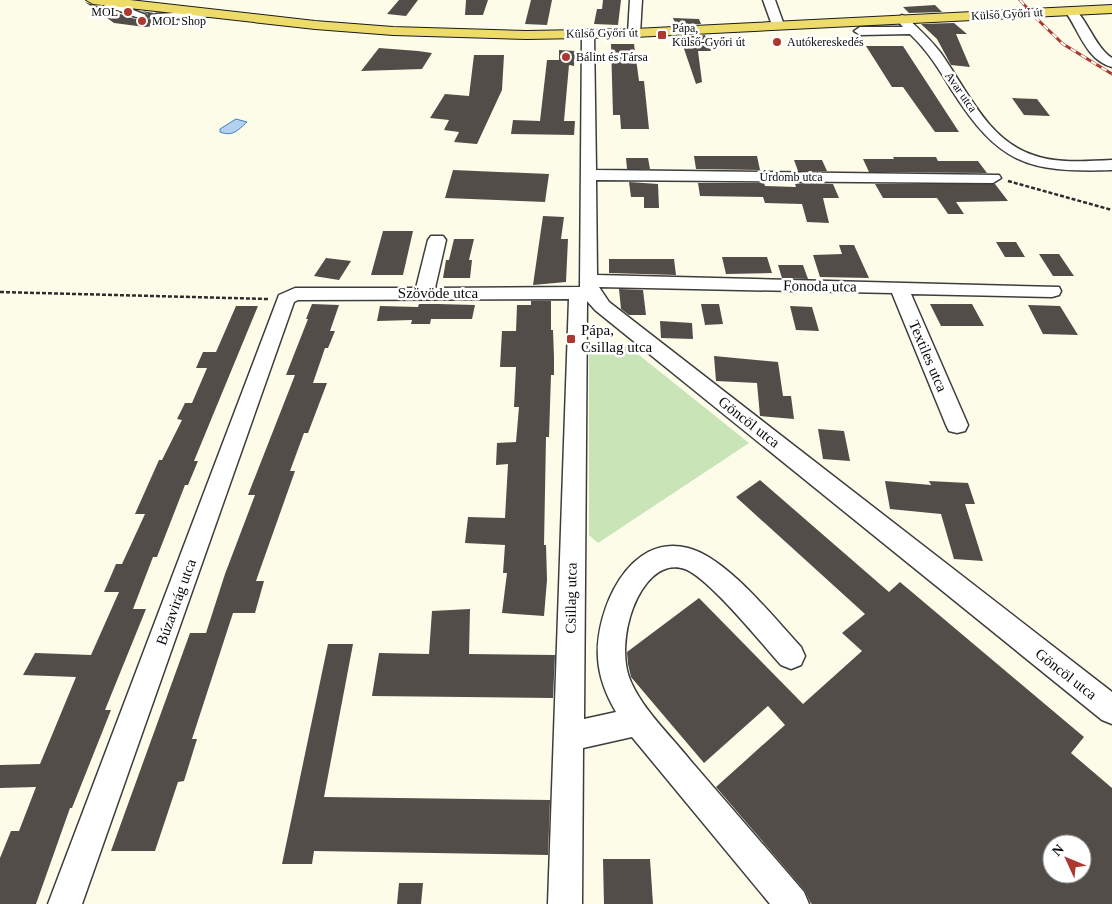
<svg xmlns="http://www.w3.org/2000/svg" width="1112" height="904" font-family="Georgia,serif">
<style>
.green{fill:#c9e4b6}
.water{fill:#b2d2f0;stroke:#3f7ec1}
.building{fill:#524d48;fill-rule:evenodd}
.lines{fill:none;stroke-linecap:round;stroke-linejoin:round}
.minor-casing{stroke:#3d3d3d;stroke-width:3}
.major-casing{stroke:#1b1b1b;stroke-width:2}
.path{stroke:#2c2c2c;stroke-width:2.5;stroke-dasharray:4 2;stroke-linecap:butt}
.minor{fill:#fff;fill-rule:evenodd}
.major{fill:#eddc69;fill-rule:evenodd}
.rail-casing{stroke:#ad382f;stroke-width:3}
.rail{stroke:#fff;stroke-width:2;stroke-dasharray:6;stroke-linecap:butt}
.poi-dot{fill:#ad382f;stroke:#fff;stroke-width:2}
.labels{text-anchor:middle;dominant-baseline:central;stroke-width:5;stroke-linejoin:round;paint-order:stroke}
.far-poi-label{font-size:12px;fill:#0a0a0a;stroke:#fff;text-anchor:start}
.far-street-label{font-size:12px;fill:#0a0a0a;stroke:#fff}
.street-label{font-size:15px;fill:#0a0a0a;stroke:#fff}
.poi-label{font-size:15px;fill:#0a0a0a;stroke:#fff;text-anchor:start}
</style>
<rect width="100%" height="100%" fill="#fdfce9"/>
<path class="green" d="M624,343L749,443L598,543L589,535V350Z"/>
<path class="water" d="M236,119L247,122C238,130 233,137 220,132V129Z"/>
<g class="building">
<path d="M399,0H418L406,16L387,14Z"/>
<path d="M466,0H488L483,15H465Z"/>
<path d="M531,0H552L547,25L525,24Z"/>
<path d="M603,0H621L618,25L594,24L597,9H602Z"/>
<path d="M85,2L135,19H144L147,16L148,14L142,11L154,13L148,18L156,22L193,19V22L145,27L114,23Z"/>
<path d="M935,5L942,12L909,13L903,7Z"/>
<path d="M673,18L699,19L701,24L676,25Z"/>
<path d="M954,23L967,34H956L970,67L951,65L937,39L921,24Z"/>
<path d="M705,35L711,51H698L702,82L696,84L680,37Z"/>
<path d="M611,44H634L639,81H644L649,129H621L620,115H613Z"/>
<path d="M866,46H903L959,132H935L903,87H892Z"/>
<path d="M379,48L418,51L432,53L422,69L361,71Z"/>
<path d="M559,50L575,51L574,66L569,65L564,121H575L574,135L511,134L513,120L540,121L547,60H559Z"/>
<path d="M474,55H504L502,90L477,144L454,142L459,132L444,130L449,120L430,118L445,94L469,96Z"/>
<path d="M1012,98L1037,99L1050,116L1024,115Z"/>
<path d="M694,156H757L760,170L696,169Z"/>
<path d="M893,157H936L938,161H978L987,173L869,172L863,159H894Z"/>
<path d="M626,158H648L650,169H627Z"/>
<path d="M794,160H822L827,171H798Z"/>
<path d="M453,170L549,174L545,202L445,198Z"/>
<path d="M629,182L658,184L659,208H644V197H631Z"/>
<path d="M698,183H764L765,186L796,187L795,184L803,183L833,184L839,198H823L829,223L807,222L802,204L765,203L763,197L700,196Z"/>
<path d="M875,184H995L1008,201L956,202L964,214H948L937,198H883Z"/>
<path d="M543,216L564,217L561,239H568L566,282L533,285Z"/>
<path d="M383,231H413L403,275H371Z"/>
<path d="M454,239H474L469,260H472L470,278H443L446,260H449Z"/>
<path d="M996,242H1016L1025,257H1005Z"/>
<path d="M839,245H854L869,278L820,277L813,255L842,254Z"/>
<path d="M1039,254H1059L1074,276H1053Z"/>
<path d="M722,257H767L772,273L726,274Z"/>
<path d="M326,258L351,261L339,280L314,276Z"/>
<path d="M609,259H674L676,275L609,273Z"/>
<path d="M778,265H803L808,279L782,278Z"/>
<path d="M619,289L643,290L646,315H629L621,309Z"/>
<path d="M531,301H551V330H553L554,357V375H551L549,437H546L544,545H546L547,580L544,616L502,613L507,573H503L505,545L465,543L468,517L505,518L508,464L496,465L497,443L516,442L519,407H514L516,367H500L502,331H516L517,305H531Z"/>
<path d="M312,304L339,305L330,331H335L328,348H325L313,383H327L308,433H304L290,471H295L256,581H264L255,613H233L192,739H197L184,781L178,782L155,851H111L190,633H206L225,574L255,495H248L295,375H286L308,319H306Z"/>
<path d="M419,304H438L475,305L472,319H431L430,324H411L412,320L377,321L380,306L418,307Z"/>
<path d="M701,304H719L723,324L705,325Z"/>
<path d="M930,304H972L984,326H941Z"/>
<path d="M1028,305L1060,306L1078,335L1043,334Z"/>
<path d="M236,306H258L194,461H198L188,485H185L157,557H153L133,609H146L105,710H111L72,808H70L36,904H0V858L11,831H19L36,787L0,788V765L40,764L76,677L23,675L35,653L91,655L119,592H104L116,564H122L145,514H135L159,460H162L182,420L177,419L185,403H192L207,368H196L203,352H216Z"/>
<path d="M790,306L812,307L819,331L796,330Z"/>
<path d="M660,321L692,323L693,339L661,338Z"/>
<path d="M714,356L778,362L783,396H791L794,419L760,416L757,383L716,381Z"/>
<path d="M818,429L844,431L850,461L823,459Z"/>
<path d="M760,480L889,592L900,582L1084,737L1071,753L1112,788V904H812L810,902L805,891L716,787L785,725L768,706L704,763L631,677L628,664L627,652L699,598L803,704L862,651L842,633L865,614L736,497ZM1052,844H1082V874H1052Z"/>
<path d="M885,481L931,485L929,481L968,483L975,504H965L983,561L954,559L941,514L890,509Z"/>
<path d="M470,609L469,654L555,655L553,698L372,696L379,653L429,654L432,611Z"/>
<path d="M328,644H353L324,797L550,800L548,855L314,851L312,864H282Z"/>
<path d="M603,859H650L653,904H604Z"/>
<path d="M399,883H423L421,904H397Z"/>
</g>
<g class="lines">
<g class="minor-casing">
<g id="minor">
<path d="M90,0H107L146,15L144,17H136Z"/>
<path d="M630,0H642L640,33L634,37L628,33Z"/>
<path d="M763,0H775L784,25L782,28H774L772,25Z"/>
<path d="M1071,8C1084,11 1094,47 1112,58V67C1086,60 1079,30 1065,11Z"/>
<path d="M211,11L217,14L215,16L156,20L150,17L156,14Z"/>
<path d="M902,15L906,17C918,28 930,39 940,52C966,88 987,140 1033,155C1057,164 1086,161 1112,160V170C1026,173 998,163 951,89C939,69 927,50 910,34L860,35L854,31L860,27H903L896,19Z"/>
<path d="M588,30L594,34L596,170L999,175L1001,178L993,183L596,180L597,275L1059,287L1061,291L1059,295L1052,297L911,294L968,425L965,431L957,433L949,431L946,425L892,293L599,287L609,302L1112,692V724L1102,720L595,310L587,301L584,719L616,712C606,695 599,677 598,658C595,611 629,532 688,548C727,558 773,617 801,647L805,656L801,665L791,669L781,665C762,644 709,578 685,569C659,560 641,587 633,608C625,629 621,660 631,682C644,711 670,735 690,760C728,804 766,848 804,892L809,904H770L632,737L583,748L582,904H548L569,299L298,300L294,302L82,904H48L279,295L295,288H416L428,240L431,236H443L446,240L435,288L580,287L582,34Z"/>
</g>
</g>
<g class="major-casing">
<path id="major" d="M86,0H130L315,21L393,27L527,31L634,29L1112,5V13L634,37L527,39L393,35L315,29L93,4Z"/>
</g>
<g class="path">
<path d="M1008,181L1112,210"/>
<path d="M0,292L268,299"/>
</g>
<use href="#minor" class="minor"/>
<use href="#major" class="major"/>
<g class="rail-casing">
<g id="rail">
<path d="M1020,0L1027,8"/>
<path d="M1035,17L1063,44L1112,74"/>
</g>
</g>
<use href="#rail" class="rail"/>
</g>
<g class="poi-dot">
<circle cx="128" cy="12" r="5"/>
<circle cx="142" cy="21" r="5"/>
<rect x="657" y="30" width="10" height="10" rx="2.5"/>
<circle cx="777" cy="42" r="5"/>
<circle cx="566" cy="57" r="5"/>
<rect x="566" y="334" width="10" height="10" rx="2.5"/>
</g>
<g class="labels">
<g class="far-poi-label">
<text x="118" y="12" text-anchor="end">MOL</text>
<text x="152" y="21">MOL Shop</text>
<text x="672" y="28">Pápa,<tspan x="672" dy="14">Külső-Győri út</tspan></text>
<text x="787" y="42">Autókereskedés</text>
<text x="576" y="57">Bálint és Társa</text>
</g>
<g class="far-street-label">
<text transform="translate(1007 14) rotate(-3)">Külső Győri út</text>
<text transform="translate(602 33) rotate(-1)">Külső Győri út</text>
<text transform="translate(961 92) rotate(55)">Avar utca</text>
<text x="791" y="177">Úrdomb utca</text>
</g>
<g class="street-label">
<text transform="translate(820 286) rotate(1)">Fonoda utca</text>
<text x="438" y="293">Szövöde utca</text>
<text transform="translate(928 356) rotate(67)">Textiles utca</text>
<text transform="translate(749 422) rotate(38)">Göncöl utca</text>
<text transform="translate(571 598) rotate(-89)">Csillag utca</text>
<text transform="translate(176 602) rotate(-70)">Búzavirág utca</text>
<text transform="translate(1066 674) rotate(38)">Göncöl utca</text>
</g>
<g class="poi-label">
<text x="581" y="330">Pápa,<tspan x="581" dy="17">Csillag utca</tspan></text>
</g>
</g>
<g transform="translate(1067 859) rotate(314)"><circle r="24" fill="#ffffff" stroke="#9d9d9d"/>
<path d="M0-4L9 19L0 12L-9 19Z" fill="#ad382f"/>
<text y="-8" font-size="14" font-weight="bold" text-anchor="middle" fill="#0a0a0a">N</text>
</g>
</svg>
